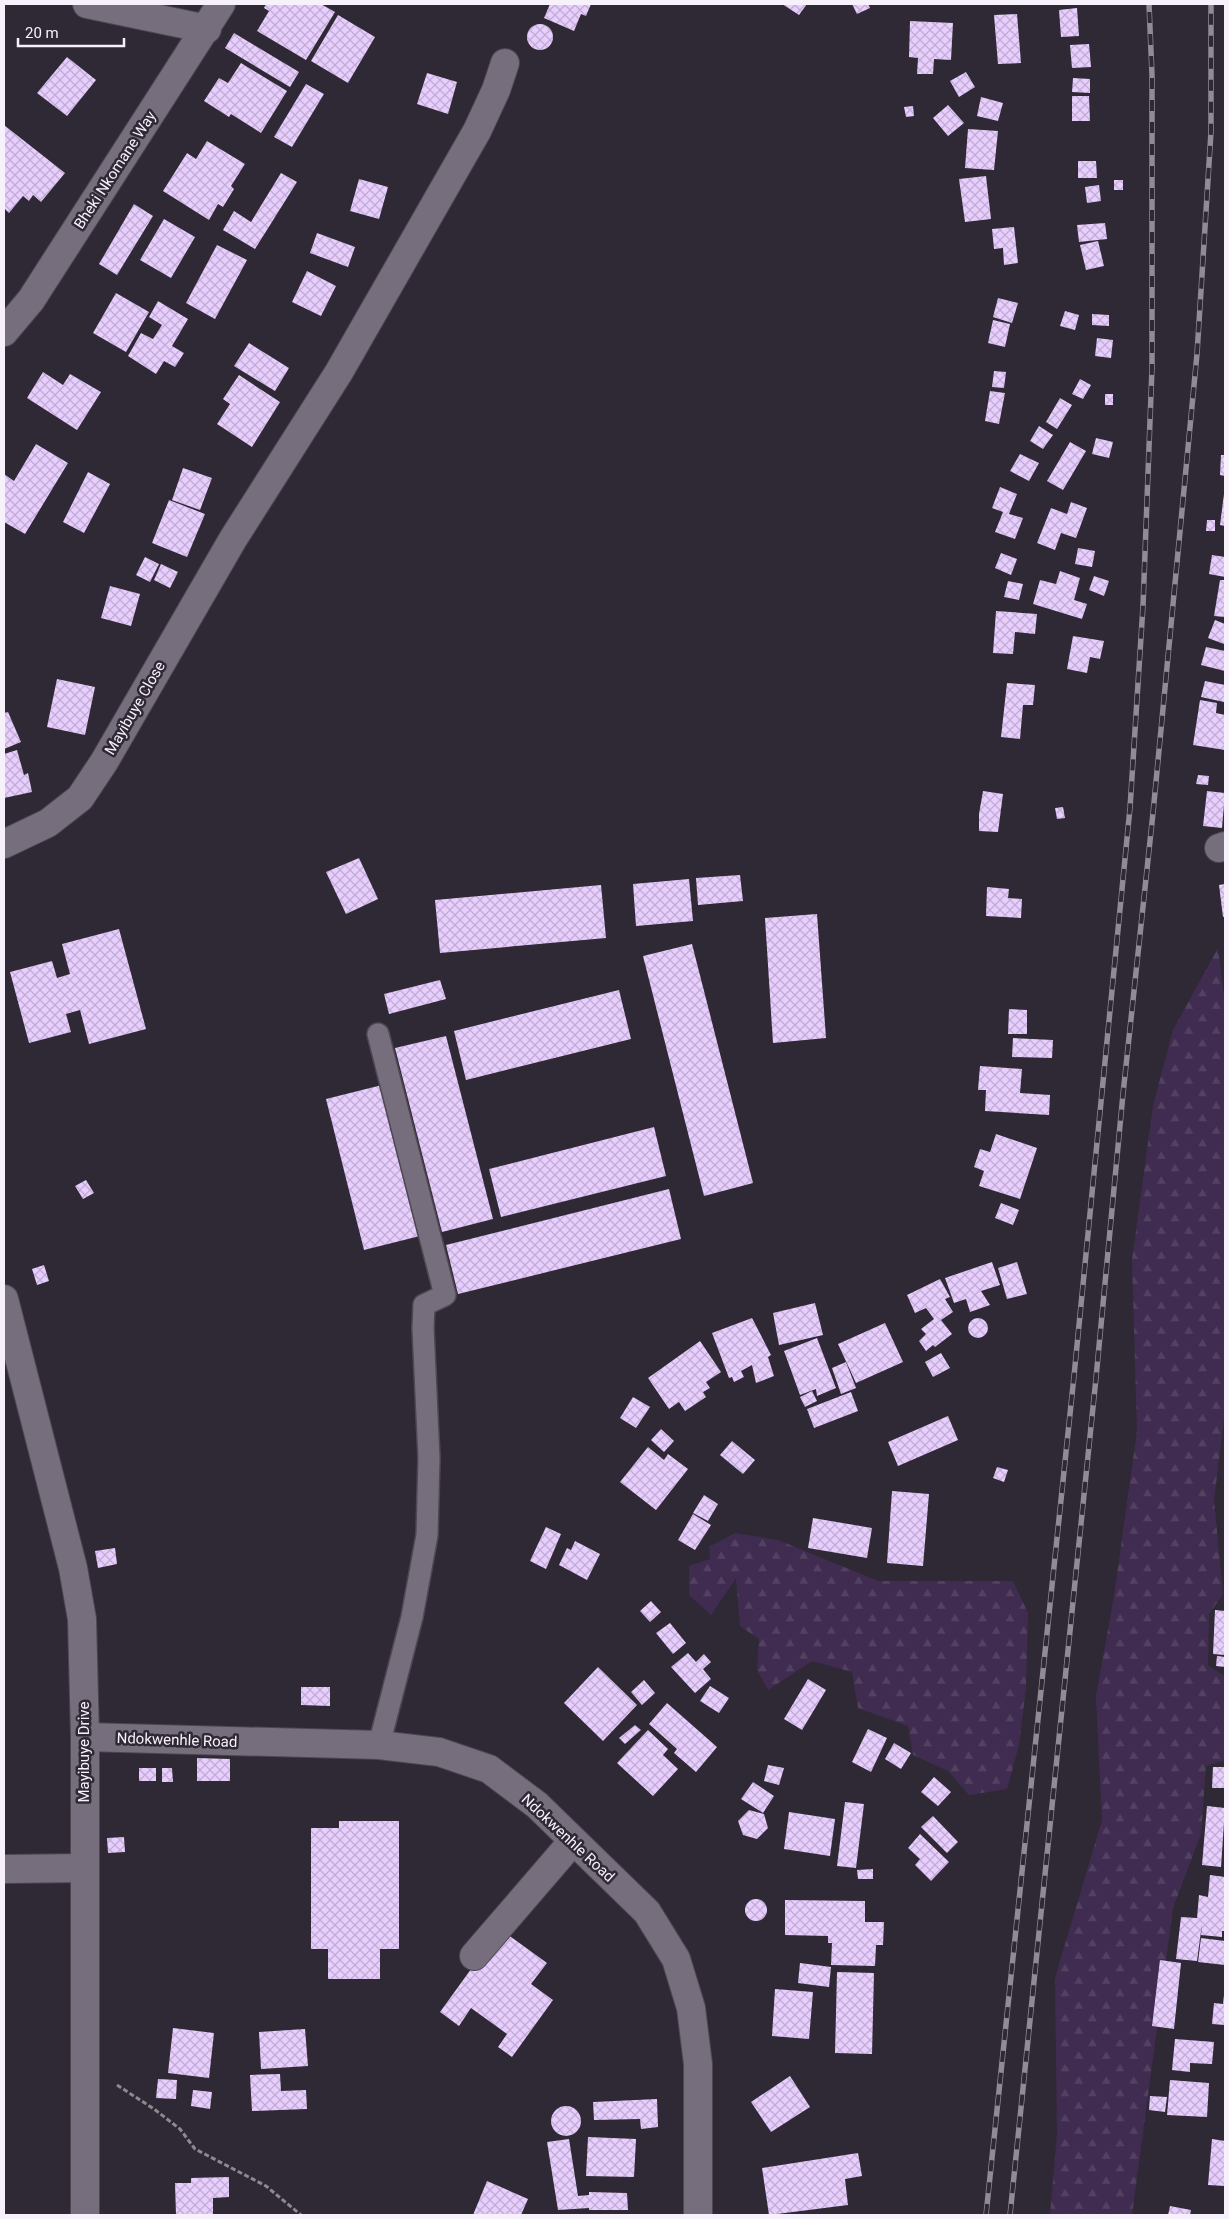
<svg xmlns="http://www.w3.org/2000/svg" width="1229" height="2219" font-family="Roboto,sans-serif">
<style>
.forest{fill:url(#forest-firs)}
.building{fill:url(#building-cross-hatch)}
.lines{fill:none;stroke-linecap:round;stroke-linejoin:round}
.service-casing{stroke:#4d4752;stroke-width:24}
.minor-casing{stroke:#4d4752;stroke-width:30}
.tertiary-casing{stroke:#4d4752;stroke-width:30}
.path{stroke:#8e8893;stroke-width:3;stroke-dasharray:5 2.5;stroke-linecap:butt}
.service{stroke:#766e7d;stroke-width:21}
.minor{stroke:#766e7d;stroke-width:28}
.tertiary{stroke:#766e7d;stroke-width:28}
.rail-casing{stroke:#918b96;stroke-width:5.5}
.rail{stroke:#2f2835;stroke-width:4;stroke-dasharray:11;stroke-linecap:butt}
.labels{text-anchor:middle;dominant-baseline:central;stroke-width:5;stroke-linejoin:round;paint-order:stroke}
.street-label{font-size:15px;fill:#f6f1fa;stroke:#2f2835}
</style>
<defs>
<pattern id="forest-firs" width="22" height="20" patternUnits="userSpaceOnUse" patternTransform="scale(1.25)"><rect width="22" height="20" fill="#402c50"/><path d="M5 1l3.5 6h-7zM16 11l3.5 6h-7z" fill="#534161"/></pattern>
<pattern id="building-cross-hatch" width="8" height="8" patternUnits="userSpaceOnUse" patternTransform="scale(1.25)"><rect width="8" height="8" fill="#e8cefe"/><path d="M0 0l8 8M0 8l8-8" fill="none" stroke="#c0acd1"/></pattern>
</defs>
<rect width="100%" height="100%" fill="#2f2835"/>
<g class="forest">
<path d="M1218,948L1225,1005V1410L1214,1500L1223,1594L1209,1614L1208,1666L1225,1676V1760L1206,1766L1201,1834L1173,1908L1132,2215H1050L1057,2134L1055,1978L1102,1820L1096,1696L1114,1596L1137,1431L1132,1260L1153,1106L1173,1030Z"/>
<path d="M735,1533L778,1540L878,1581H1013L1028,1613L1026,1688L1019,1745L1007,1789L969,1795L948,1771L913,1755L908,1726L858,1708L852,1672L812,1661L768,1690L757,1670L759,1639L740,1626L736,1578L711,1615L689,1595V1566L710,1559L709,1547Z"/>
</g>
<g class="building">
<path d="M266,4H321L335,12L306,60L257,31L269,11L264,8Z"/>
<path d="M550,4H591L586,16L581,14L574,31L544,18Z"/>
<path d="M782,4H807L799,15Z"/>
<path d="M852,4H868L870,8L857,14Z"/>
<path d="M1077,8L1079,36L1061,37L1059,10Z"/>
<path d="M1017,14L1021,63L998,64L994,15Z"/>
<path d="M338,15L375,37L348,83L311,61Z"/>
<path d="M910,21L953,23L951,60L934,59L933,74H917L918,58L909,57Z"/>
<circle cx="540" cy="37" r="13"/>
<path d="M234,33L299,72L290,87L225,48Z"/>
<path d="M1089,44L1091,67L1072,68L1070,45Z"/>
<path d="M67,57L96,80L67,116L37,93Z"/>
<path d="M241,63L287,91L261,133L231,114L229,117L204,101L219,78L228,83Z"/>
<path d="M966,72L975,87L959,97L950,81Z"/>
<path d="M427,73L457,82L448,114L417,104Z"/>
<path d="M1073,78L1090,79V93L1072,92Z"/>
<path d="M306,84L324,94L292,147L274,137Z"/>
<path d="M1072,96H1089L1090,121H1072Z"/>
<path d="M981,97L1003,103L998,121L977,116Z"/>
<path d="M948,105L964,123L948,136L933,118Z"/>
<path d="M913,106L914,116L906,117L904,107Z"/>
<path d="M4,125L65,173L41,202L33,195L29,201L23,196L9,213L4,208Z"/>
<path d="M968,129L998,131L994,170L965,168Z"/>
<path d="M207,141L245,164L231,186L234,189L223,207L218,204L209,220L163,191L187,153L196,159Z"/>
<path d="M1078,161H1096L1097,178H1078Z"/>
<path d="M281,173L297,182L255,249L223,230L234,211L251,222Z"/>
<path d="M986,176L991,219L965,222L959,179Z"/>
<path d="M359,179L388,187L379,219L350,211Z"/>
<rect x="1114" y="180" width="9" height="10"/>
<path d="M1099,185L1101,201L1087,203L1085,187Z"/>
<path d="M134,204L153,216L117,275L99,264Z"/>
<path d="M164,219L195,237L171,278L140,260Z"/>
<path d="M1105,223L1107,239L1079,242L1077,225Z"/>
<path d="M1014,227L1018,263L1004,265L1003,248L994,249L992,229Z"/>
<path d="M317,233L355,247L348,267L310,253Z"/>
<path d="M1098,241L1104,266L1086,270L1080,245Z"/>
<path d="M217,245L247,260L215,319L186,303Z"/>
<path d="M307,271L336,286L321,316L292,302Z"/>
<path d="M116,293L149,312L126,352L93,333Z"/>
<path d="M998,298L1018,303L1012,323L993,317Z"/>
<path d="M158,301L188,319L172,346L184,353L175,367L164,361L156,374L128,356L141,333L153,339L162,325L149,317Z"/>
<path d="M1065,311L1079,315L1075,330L1060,326Z"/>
<path d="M1092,314L1109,315V326L1092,325Z"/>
<path d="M993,320L1010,324L1005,347L988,343Z"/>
<path d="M1097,338L1113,340L1111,358L1095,356Z"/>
<path d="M249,343L289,368L275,391L234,366Z"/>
<path d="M994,371L1006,372L1004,388L992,387Z"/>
<path d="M43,372L63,385L70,374L101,392L77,430L27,398Z"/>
<path d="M239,375L280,402L252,447L217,424L230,404L223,399Z"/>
<path d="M1080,379L1091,385L1083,399L1072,394Z"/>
<path d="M990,391L1005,393L999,424L985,421Z"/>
<rect x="1105" y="394" width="8" height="11"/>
<path d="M1060,398L1072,405L1057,429L1046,422Z"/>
<path d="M1039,426L1053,435L1043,449L1030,441Z"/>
<path d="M1096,438L1113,442L1109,458L1092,454Z"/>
<path d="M1070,442L1086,451L1063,490L1047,481Z"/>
<path d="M36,444L68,463L25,534L4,522V474L14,481Z"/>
<path d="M1020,454L1039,463L1029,481L1010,471Z"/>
<path d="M1221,455H1225V476L1220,475Z"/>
<path d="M183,468L212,478L200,510L172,500Z"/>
<path d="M88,472L110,484L84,533L63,522Z"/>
<path d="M1000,487L1017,494L1009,514L1023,518L1015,539L995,532L1003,512L992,508Z"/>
<path d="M1224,494H1225V526L1220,525Z"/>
<path d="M169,500L205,514L187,557L152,543Z"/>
<path d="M1071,502L1087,508L1076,538L1061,533L1055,550L1037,543L1051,508L1067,514Z"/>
<path d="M1207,520H1215V531H1206Z"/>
<path d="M1078,548L1095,551L1092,567L1075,564Z"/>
<path d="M1001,553L1017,559L1011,575L995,568Z"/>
<path d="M1212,555L1225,557V577L1209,574Z"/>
<path d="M145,557L159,564L150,582L136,575Z"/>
<path d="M161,564L178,572L170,588L154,580Z"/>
<path d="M1060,571L1080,578L1074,600L1087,604L1082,619L1033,604L1040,580L1056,584Z"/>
<path d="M1094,576L1109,581L1104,596L1089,590Z"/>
<path d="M1220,580H1225V617L1214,616Z"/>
<path d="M1008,581L1023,584L1019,600L1004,597Z"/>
<path d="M110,586L140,594L131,626L101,618Z"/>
<path d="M996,611L1037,614L1035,634L1015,632L1013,654L993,653Z"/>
<path d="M1215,620L1225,624L1224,644L1208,638Z"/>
<path d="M1073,636L1104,641L1100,659L1090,657L1087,673L1067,669Z"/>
<path d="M1206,647L1225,651V671L1201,665Z"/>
<path d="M57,679L95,687L85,735L47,727Z"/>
<path d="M1205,681L1225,685L1224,702L1201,697Z"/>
<path d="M1007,683L1035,685L1033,705H1023L1020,739L1001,737Z"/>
<path d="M1200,700L1217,703L1216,713L1225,715V750L1193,745Z"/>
<path d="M8,712L21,742L4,749V713Z"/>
<path d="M17,750L24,775L28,773L32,792L4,798V754Z"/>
<path d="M1198,775L1209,776L1208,785L1196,784Z"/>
<path d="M983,791L1003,794L998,832L979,831V814Z"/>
<path d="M1207,791L1225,793L1222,828L1203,826Z"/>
<path d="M1063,807L1065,818L1057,819L1055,808Z"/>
<path d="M359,858L378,899L346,914L326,872Z"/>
<path d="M740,875L743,901L698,905L696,878Z"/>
<path d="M689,879L693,921L636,926L633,884Z"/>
<path d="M1225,884V917H1223L1219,885Z"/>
<path d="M601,885L606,938L440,953L435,900Z"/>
<path d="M987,887L1009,889L1008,898L1022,899L1021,918L986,916Z"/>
<path d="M817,914L826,1038L773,1043L765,918Z"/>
<path d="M119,929L146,1029L89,1044L80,1010L66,1014L71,1032L29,1043L10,972L52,961L57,978L70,974L62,944Z"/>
<path d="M692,944L753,1183L704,1196L643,956Z"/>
<path d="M440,980L446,999L389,1014L384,994Z"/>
<path d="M619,990L631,1039L466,1080L454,1031Z"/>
<path d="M1009,1009L1027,1010V1034H1008Z"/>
<path d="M446,1036L493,1219L442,1232L395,1048Z"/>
<path d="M1013,1038L1053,1040L1052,1058L1012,1057Z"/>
<path d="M980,1066L1022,1069L1020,1093L1050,1095L1049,1115L985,1111L986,1090H978Z"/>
<path d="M382,1085L420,1236L364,1250L326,1099Z"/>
<path d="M654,1127L666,1176L501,1217L489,1169Z"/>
<path d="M996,1134L1037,1148L1020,1199L979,1186L984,1171L974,1167L980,1149L990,1152Z"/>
<path d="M86,1180L94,1193L83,1199L75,1186Z"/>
<path d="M669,1189L681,1239L458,1294L446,1245Z"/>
<path d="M1001,1203L1019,1210L1013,1225L995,1218Z"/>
<path d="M992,1262L1000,1285L981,1291L990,1305L970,1312L966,1299L954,1303L945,1278Z"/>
<path d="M1017,1262L1027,1294L1007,1299L998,1268Z"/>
<path d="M44,1265L49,1281L37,1285L32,1269Z"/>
<path d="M940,1279L950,1297L945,1299L953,1312L941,1320L952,1334L935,1347L933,1345L926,1351L919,1341L926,1334L921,1329L934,1319L926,1308L915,1313L907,1295Z"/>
<path d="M815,1303L823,1335L779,1345L773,1313Z"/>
<path d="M752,1318L771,1355L768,1357L774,1376L756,1383L752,1365L741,1371L744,1377L734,1382L732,1377L729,1378L712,1333Z"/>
<circle cx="978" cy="1328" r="10"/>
<path d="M885,1323L903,1362L856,1383L838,1344Z"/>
<path d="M817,1338L836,1388L817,1396L816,1389L800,1395L784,1351Z"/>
<path d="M700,1341L721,1372L706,1382L710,1388L703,1392L706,1397L685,1411L679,1402L669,1409L648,1378Z"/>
<path d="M941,1353L950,1368L933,1377L925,1362Z"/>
<path d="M846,1362L856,1388L841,1394L832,1368Z"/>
<path d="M812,1391L817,1401L805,1407L800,1397Z"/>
<path d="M851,1392L858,1411L814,1428L807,1409Z"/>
<path d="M633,1397L650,1407L636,1428L620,1418Z"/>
<path d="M948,1416L958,1440L898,1466L888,1442Z"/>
<path d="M661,1429L674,1441L664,1452L651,1440Z"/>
<path d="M732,1441L755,1460L743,1474L720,1455Z"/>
<path d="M648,1447L664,1460L668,1454L688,1469L656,1510L620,1482Z"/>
<path d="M997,1467L1008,1470L1004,1482L993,1478Z"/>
<path d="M892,1491L929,1494L923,1566L887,1563Z"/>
<path d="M704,1495L718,1504L708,1521L693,1513Z"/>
<path d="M693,1514L711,1525L695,1550L678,1540Z"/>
<path d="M813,1518L872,1528L867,1558L808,1548Z"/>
<path d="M546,1527L561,1534L546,1569L530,1561Z"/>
<path d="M575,1541L600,1554L587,1580L559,1565L567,1548L571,1550Z"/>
<path d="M115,1548L117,1564L98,1568L95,1551Z"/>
<path d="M651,1601L661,1612L650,1622L640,1611Z"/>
<path d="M1215,1610L1225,1611V1655L1213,1654Z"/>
<path d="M670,1623L686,1643L673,1654L656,1633Z"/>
<path d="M688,1653L696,1662L704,1654L711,1662L703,1669L711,1679L695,1693L671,1667Z"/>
<path d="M1217,1656L1225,1657V1667L1216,1666Z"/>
<path d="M598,1667L637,1705L603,1741L564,1703Z"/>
<path d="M808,1679L826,1690L802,1730L784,1719Z"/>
<path d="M644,1680L655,1693L642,1705L631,1692Z"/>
<path d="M710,1686L729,1698L719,1713L700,1701Z"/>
<path d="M301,1687H330V1706L301,1705Z"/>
<path d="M667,1703L717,1747L696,1772L674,1753L677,1749L649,1724Z"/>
<path d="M635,1725L641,1730L625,1744L619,1738Z"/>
<path d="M868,1729L887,1738L871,1772L852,1762Z"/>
<path d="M648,1730L668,1749L663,1755L678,1769L653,1796L617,1763Z"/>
<path d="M894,1743L911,1753L901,1769L885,1759Z"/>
<path d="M197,1758L230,1759V1781H197Z"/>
<path d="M768,1765L784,1768L779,1785L764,1781Z"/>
<path d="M1213,1767H1225V1788H1212Z"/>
<rect x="139" y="1768" width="17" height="13"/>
<path d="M162,1768H172L173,1782H162Z"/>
<path d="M934,1777L951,1792L938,1806L921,1792Z"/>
<path d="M753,1782L774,1796L763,1813L741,1799Z"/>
<path d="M845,1802L864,1804L856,1868L837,1866Z"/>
<path d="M1207,1806L1225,1808L1221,1867L1202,1865Z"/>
<path d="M749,1810L764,1814L768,1828L757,1839L743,1835L738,1821Z"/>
<path d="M789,1812L835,1819L830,1856L784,1849Z"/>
<path d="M933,1816L958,1842L947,1853L921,1827Z"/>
<path d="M339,1821H399V1949H380V1979H328V1949H311V1828H339Z"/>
<path d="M920,1834L949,1862L931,1881L915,1865L920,1859L908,1848Z"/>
<path d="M124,1837L125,1852L108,1853L107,1838Z"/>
<path d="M873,1869V1879H858L857,1870Z"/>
<path d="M1210,1875L1225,1877V1931H1222V1937L1201,1935L1202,1924L1197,1961L1176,1959L1181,1917L1197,1918L1199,1895L1208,1897Z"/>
<circle cx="756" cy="1910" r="11"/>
<path d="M785,1900L865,1901V1922H884L883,1945H876L875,1966L831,1965L832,1943H828V1936L785,1935Z"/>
<path d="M500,1929L547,1963L531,1984L553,2000L512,2057L498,2047L507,2034L471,2008L459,2026L440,2012Z"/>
<path d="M1201,1938L1225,1941V1965L1198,1962Z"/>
<path d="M1160,1960L1181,1963L1174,2029L1152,2026Z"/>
<path d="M800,1963L831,1967L829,1987L798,1983Z"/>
<path d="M837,1972L874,1973L872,2054L835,2053Z"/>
<path d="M775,1989L813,1992L809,2039L772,2036Z"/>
<path d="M1224,1995L1225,2025L1212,2024L1214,2003L1223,2004Z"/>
<path d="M173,2028L214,2033L209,2078L168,2073Z"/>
<path d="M305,2029L308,2066L261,2069L259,2032Z"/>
<path d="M1175,2039L1214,2042L1212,2064L1190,2063V2072L1172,2070Z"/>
<path d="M280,2074L281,2091L306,2090L307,2109L252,2111L250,2075Z"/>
<path d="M790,2076L810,2107L771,2132L751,2102Z"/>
<path d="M158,2079L177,2080L176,2099L156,2098Z"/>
<path d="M1170,2080L1209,2083L1207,2117L1167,2115Z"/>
<path d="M193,2090L212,2092L210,2109L191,2106Z"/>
<path d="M1150,2096L1167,2097L1165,2112L1149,2110Z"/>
<path d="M657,2099L658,2127L641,2129L640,2119L594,2120L593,2102Z"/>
<circle cx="566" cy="2121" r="15"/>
<path d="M588,2137L636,2139L634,2177L586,2176Z"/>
<path d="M569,2139L578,2196L589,2195V2192L627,2193L628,2210H589V2208L558,2210L547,2142Z"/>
<path d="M1212,2139L1225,2141V2186L1208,2185Z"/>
<path d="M858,2153L862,2176L845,2179L848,2205L769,2215L762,2168Z"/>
<path d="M229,2177V2197L213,2198V2215H176L175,2183H191V2178Z"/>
<path d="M487,2181L528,2199L521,2215H473Z"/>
<path d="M1170,2206L1191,2210L1190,2215H1168Z"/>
</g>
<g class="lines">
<g class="service-casing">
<path id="service" d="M378,1034L445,1295L424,1305L423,1328L429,1458L427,1535L412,1617L379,1745"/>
</g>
<g class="minor-casing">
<g id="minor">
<path d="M87,4L207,29"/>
<path d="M4,332L31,300L221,4"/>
<path d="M4,844L48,823L80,798L104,762L233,539L339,372L477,131L496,90L505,63"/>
<path d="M1219,848L1225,846"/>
<path d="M85,1737L379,1745L439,1752L489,1769L537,1805L647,1912L676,1959L691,2008L698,2064V2215"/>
<path d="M4,1869L84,1868"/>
<path d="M474,1956L573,1841"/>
</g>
</g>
<g class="tertiary-casing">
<path id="tertiary" d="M4,1299L73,1568L82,1619L85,1737V2215"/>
</g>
<path class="path" d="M117,2085L154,2109L180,2129L195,2149L266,2186L301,2215"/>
<use href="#service" class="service"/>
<use href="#minor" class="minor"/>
<use href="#tertiary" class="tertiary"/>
<g class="rail-casing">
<g id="rail">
<path d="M986,2215L1074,1376L1130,808L1143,606L1152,368V75L1149,4"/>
<path d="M1010,2215L1096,1378L1123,1094L1153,813L1197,354L1211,132V4"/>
</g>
</g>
<use href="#rail" class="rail"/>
</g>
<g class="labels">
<g class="street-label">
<text transform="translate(115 170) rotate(-57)">Bheki Nkomane Way</text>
<text transform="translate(135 708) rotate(-60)">Mayibuye Close</text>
<text transform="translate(177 1740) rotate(2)">Ndokwenhle Road</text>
<text transform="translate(84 1752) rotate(-90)">Mayibuye Drive</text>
<text transform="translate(568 1838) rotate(43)">Ndokwenhle Road</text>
</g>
</g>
<rect width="1229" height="2219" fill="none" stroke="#f6f1fa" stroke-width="10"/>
<path d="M18 38v8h106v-8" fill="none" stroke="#f6f1fa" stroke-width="2.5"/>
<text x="25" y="38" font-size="15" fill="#f6f1fa" stroke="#2f2835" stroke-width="4" paint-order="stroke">20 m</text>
</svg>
